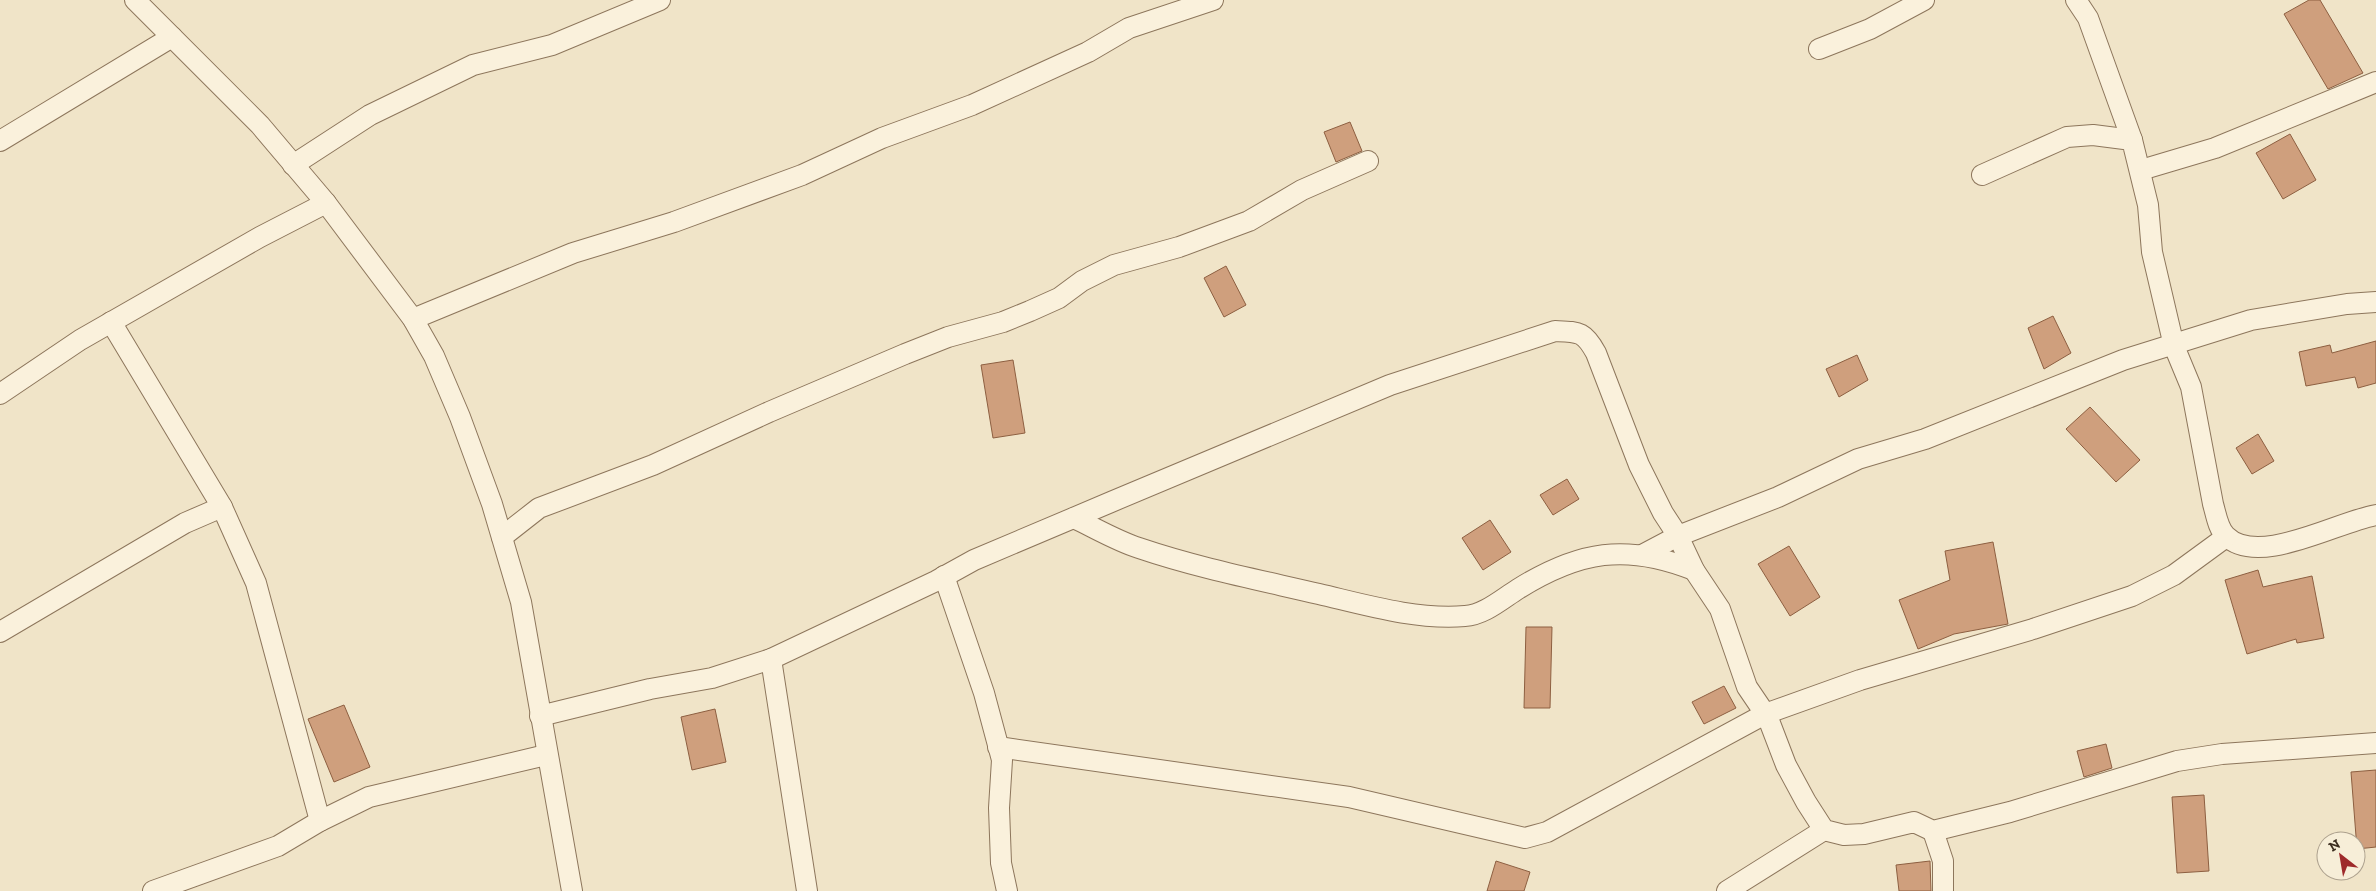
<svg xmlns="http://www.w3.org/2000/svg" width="2376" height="891" font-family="'Zilla Slab',serif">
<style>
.building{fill:#cf9f7d;stroke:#8d5f41}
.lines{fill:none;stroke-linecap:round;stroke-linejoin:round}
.street-casing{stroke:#8d765c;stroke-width:22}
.street{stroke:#faf1dc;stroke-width:20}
</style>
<rect width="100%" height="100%" fill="#f0e4c8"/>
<g class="building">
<path d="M2309,0H2320L2363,73L2328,89L2284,14Z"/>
<path d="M1350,122L1362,151L1336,162L1324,132Z"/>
<path d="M2290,134L2316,180L2283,199L2256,153Z"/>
<path d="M1226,266L1246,305L1224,317L1204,278Z"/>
<path d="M2053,316L2071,353L2044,369L2028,328Z"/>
<path d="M2376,341V383L2358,388L2355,377L2306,386L2299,352L2330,345L2332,353Z"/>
<path d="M1857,355L1868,380L1839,397L1826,369Z"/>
<path d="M1013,360L1025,433L993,438L981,365Z"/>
<path d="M2090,407L2140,460L2116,482L2066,429Z"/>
<path d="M2258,434L2274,461L2252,474L2236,448Z"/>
<path d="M1567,479L1579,499L1553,515L1540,495Z"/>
<path d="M1490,520L1511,552L1483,570L1462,538Z"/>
<path d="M1993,542L2008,624L1954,634L1918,649L1899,600L1950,580L1945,551Z"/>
<path d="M1789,546L1820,597L1790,616L1758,564Z"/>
<path d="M2258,570L2263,587L2312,576L2324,638L2297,643L2296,639L2247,654L2225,580Z"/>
<path d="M1526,627H1552L1550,708H1524Z"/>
<path d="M1724,686L1736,708L1704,724L1692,702Z"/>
<path d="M344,705L370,767L334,782L308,719Z"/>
<path d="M715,709L726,762L692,770L681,717Z"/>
<path d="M2106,744L2112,768L2084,777L2077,751Z"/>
<path d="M2376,770V847L2357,849L2351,772Z"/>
<path d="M2204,795L2209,871L2177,873L2172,797Z"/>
<path d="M1496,861L1530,872L1524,891H1487Z"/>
<path d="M1930,861L1931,891H1899L1896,865Z"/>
</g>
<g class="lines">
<g class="street-casing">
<g id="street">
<path d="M135,0L260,125L326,203L413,319L434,356L460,417L492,504L521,602L572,891"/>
<path d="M2076,0L2088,18L2132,140"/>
<path d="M1819,49L1870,29L1924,0"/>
<path d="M0,141L172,37"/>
<path d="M293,165L370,115L473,65L552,45L660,0"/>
<path d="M2141,170L2215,148L2376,82"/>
<path d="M1982,175L2067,137L2093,135L2132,140L2148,205L2152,252L2174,346L2191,387L2213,504C2216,514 2218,529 2226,536C2258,568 2339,521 2376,515"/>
<path d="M413,319L573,253L674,222L802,175L882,138L972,105L1088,52L1129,28L1213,0"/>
<path d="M111,322L222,507L256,583L320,821"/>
<path d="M0,394L80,340L260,237L326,203"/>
<path d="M1074,518C1095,528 1117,541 1139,548C1198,568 1259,580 1319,594C1366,605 1416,620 1465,616C1484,615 1502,599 1518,589C1579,551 1626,543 1694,570"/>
<path d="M502,537L539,508L653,465L769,412L905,354L948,337L1003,322L1030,311L1059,298L1082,281L1114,265L1179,247L1249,221L1302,190L1368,161"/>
<path d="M1642,555L1678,536L1778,497L1858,459L1925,439L2123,360L2251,320L2347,304L2376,302"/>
<path d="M944,576L984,693L1002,760L999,808L1001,863L1007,891"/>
<path d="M0,632L185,523L222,507"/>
<path d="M771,659L807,891"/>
<path d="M540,716L650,689L712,678L771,659L936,581L974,560L1111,502L1390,385L1555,331C1579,332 1584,331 1596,353L1639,465L1663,513L1678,536L1694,570L1720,609L1747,687L1768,718L1786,765L1806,802L1824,830L1844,835L1864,834L1914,822L1933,831L2010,812L2177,761L2222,754L2376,743"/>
<path d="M998,747L1349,797L1525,838L1547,832L1765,714L1860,680L2033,629L2132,596L2174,575L2226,537"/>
<path d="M1933,831L1943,861V891"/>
<path d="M153,891L278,846L320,821L369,797L546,755"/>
<path d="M1727,891L1824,830"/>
</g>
</g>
<use href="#street" class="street"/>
</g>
<g transform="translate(2341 856) rotate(329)"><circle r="24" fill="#f7eed8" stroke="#ada18e"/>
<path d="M0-4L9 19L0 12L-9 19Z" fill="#9e2a2b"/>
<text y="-8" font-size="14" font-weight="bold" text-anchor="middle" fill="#3d2e20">N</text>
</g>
</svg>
